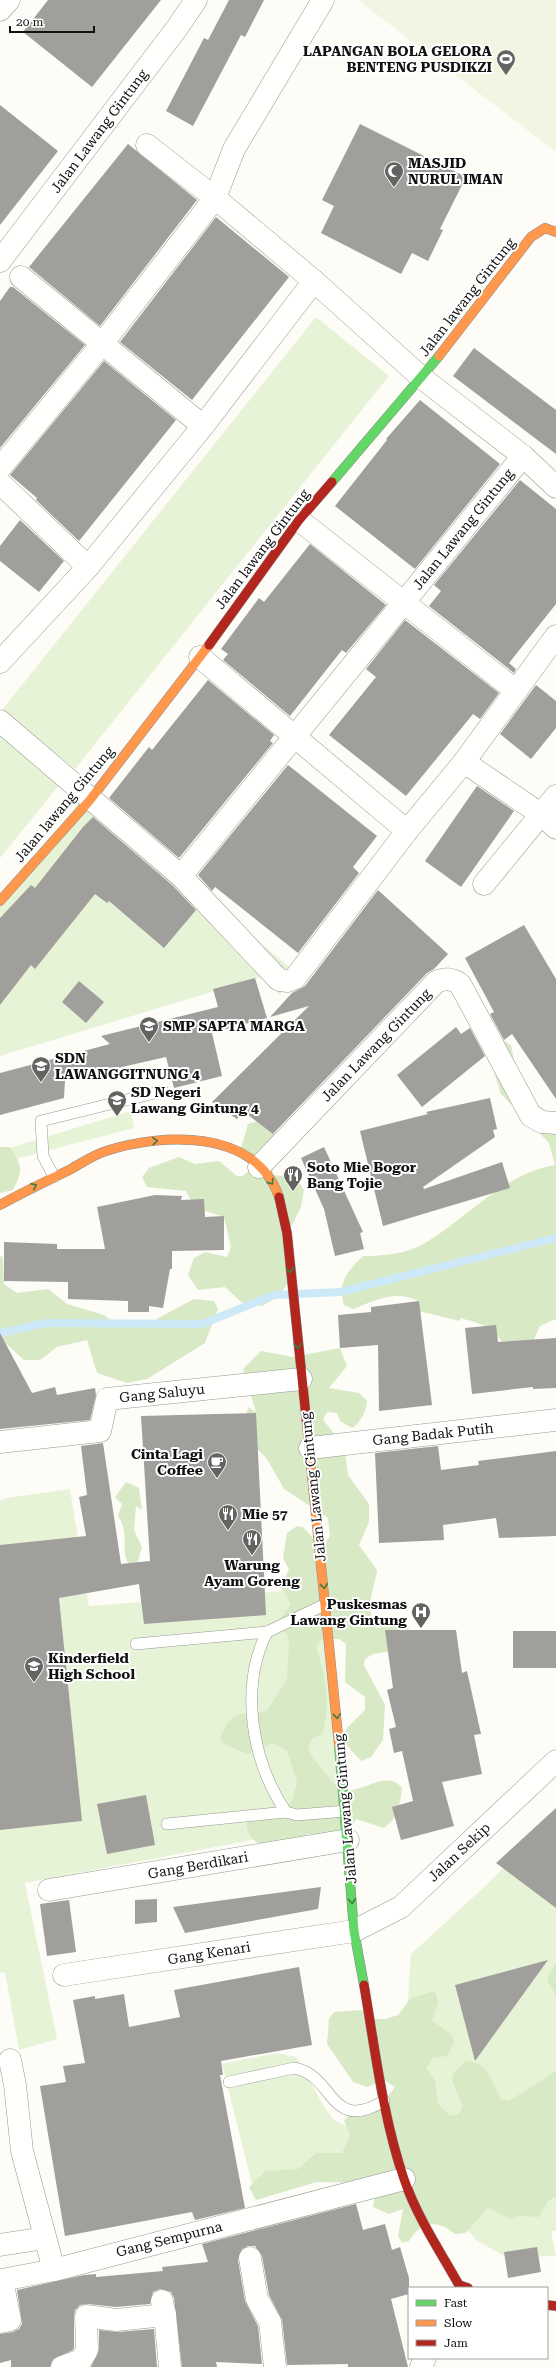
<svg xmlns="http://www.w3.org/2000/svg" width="556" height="2367" font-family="'Roboto Serif',serif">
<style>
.green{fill:#e7f3d7}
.forest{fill:#d8eac5}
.pitch{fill:#f0f6e1}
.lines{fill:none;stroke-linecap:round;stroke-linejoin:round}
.stream{stroke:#cde8f7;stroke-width:8}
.building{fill:#a19f9c}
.lane-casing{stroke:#979795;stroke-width:12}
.street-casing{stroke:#979795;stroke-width:23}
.fast-casing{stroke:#8e8d8b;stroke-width:10}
.slow-casing{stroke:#8e8d8b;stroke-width:10}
.jam-casing{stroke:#8e8d8b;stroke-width:10}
.lane{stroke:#fffffe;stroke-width:11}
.street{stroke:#fffffe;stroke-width:22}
.fast{stroke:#63d668;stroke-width:9}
.slow{stroke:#ff974d;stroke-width:9}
.jam{stroke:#b3261e;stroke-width:9}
.oneway{stroke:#3e7d41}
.labels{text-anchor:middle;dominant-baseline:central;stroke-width:4;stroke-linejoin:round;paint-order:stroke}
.poi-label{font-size:14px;font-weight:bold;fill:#111;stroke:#fff;text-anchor:start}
.street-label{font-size:14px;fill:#111;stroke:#fff}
</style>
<rect width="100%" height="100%" fill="#fdfcf7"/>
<g class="green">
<path d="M316,317L389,376L75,769L2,710Z"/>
<path d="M0,729L64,779L0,858Z"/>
<path d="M85,796L294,971L280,995L261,977L0,1056V899Z"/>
<path d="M131,1111L134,1128L0,1163V1151Z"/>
<path d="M70,1489L89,1606L321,1588L342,1823L25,1883L57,2039L19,2050L5,1972L0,1973V1501L7,1498Z"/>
<path d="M556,1817V2231H551L556,2256L506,2257L476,2240L447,2204L406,2029L411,1954L482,1889Z"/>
<path d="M276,2053L296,2057L324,2106L334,2120L353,2130L390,2159L256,2200L222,2064Z"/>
</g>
<g class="forest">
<path d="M503,1040L511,1045L519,1086L531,1101L556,1117V1319L540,1326L527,1355L510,1359C498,1329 490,1326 460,1318V1321L418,1311V1301C397,1289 373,1301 353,1309L344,1305C337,1282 347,1272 363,1256C383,1256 407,1254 425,1243C469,1217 503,1174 555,1165L549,1143L501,1094L494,1072V1041Z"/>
<path d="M261,1120L282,1141L272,1164L273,1175L295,1177L304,1190L301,1207L287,1235L289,1281L279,1296L262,1306L241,1302L225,1287L198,1290L188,1275L194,1258L205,1252L227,1257L231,1247L224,1217L205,1211L201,1215L197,1212L186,1191L147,1187L142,1177L149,1168L179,1157L195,1164L219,1161L237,1176H243L252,1168L241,1148L248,1124Z"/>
<path d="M0,1147H10C22,1166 24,1169 13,1190L0,1193Z"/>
<path d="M0,1256L3,1257L4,1284L17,1293L48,1289L67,1304L104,1315L119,1326L153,1321L194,1299L214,1301L218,1309L205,1343L147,1379L127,1383L97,1373L87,1340L57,1347L40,1360H24L0,1338Z"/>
<path d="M340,1348L347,1366L329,1388L359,1393L367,1401C367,1410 360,1424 352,1428L340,1421L337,1413L327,1412L323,1420L344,1445L348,1475L369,1504V1522L359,1545L377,1570C374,1593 363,1606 377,1628L397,1623L410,1626L394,1651L373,1654L365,1659L364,1665L385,1705L383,1740L371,1757L361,1761L343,1741L346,1729L365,1710V1697L345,1682L346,1644L339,1639H322L316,1646C325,1675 332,1704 322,1734L313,1738L308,1747L312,1757L338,1788C342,1789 347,1790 351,1790C368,1788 389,1771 402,1788C400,1804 398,1819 384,1828L356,1819L345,1838L308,1834L281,1851C259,1846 243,1840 247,1814H276L292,1801L297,1782L287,1751L273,1743L248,1754L223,1744L220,1739C231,1710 239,1714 267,1711L287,1679L289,1639L279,1619L291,1605L281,1587L289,1569L283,1558L287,1533L297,1526L303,1527L315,1541L326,1542L330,1536L328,1518L284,1489L267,1459L243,1434L248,1407L256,1412L243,1369L261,1351L293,1357Z"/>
<path d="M126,1482L139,1488L142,1510L136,1506L134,1530L142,1547L137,1565H129C119,1549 131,1535 118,1516L122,1504L115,1497Z"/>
<path d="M556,1962V1996L547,1979Z"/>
<path d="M435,1991L438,2002L432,2021L451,2034L454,2042L447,2056L433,2058L426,2068L435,2081L438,2104L450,2116L458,2114L463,2107L452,2080L454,2072L466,2061C488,2061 492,2082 501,2099L509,2101L556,2071V2196L548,2201L539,2217L517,2216L512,2220L488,2208L466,2233L455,2234C437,2219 421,2221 409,2241L402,2243L398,2236L403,2209L389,2214L373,2207L376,2190L372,2183L317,2182L256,2200L249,2187L266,2171L298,2169L316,2153H342L350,2135L344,2121L359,2105L384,2101L395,2087L384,2080L367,2087L353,2082L327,2044L329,2019L334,2012L361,2010L375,2019H385L398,2015L411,1998Z"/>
</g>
<path class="pitch" d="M358,0H556V152Z"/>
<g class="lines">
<path class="stream" d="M0,1333L46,1323L202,1324L274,1295L340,1292L556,1238"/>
</g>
<g class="building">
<path d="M48,0H161L92,87L23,32Z"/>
<path d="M229,0H264L245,37L241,35L193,126L166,111L204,38L208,40Z"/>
<path d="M0,105L58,151L0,225Z"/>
<path d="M360,124L466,177L440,229L443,230L428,261L412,253L401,274L321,233L334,206L322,200Z"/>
<path d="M128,144L197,200L100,326L29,267Z"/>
<path d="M216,217L289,277L192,400L120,342Z"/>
<path d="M10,287H13L85,345L0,448V301Z"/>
<path d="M474,348L556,410V454L453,376Z"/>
<path d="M104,361L176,420L79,541L36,500L37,498L10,475Z"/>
<path d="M420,400L500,464L415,569L335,506L387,440L386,439Z"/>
<path d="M520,480L556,509V604L509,663L516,669L514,673L429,606L441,591L434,585Z"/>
<path d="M20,520L64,561L39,592L0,561V546Z"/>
<path d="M310,544L386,605L346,653L342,650L290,716L223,660L228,654L221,649L259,598L264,602Z"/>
<path d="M405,620L499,693L480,719L473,714L406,796L329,735L376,677L366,669Z"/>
<path d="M208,680L274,735L270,741L273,743L179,858L109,798L149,747L152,750Z"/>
<path d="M536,685L556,701V728L531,759L500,734Z"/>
<path d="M288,765L377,836L353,867L359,873L298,953L215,887L212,891L198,875Z"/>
<path d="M477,786L514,811L461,887L425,861Z"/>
<path d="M93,817L172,885L196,910L164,948L109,901L107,903L95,894L35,969L31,965L0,1005V918L31,885L35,888L83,827Z"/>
<path d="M378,890L448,954L434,969L427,973L273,1134L243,1111L237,1119L212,1102L309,1006L270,1017L292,993L305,986Z"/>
<path d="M524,925L556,979V1099L512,1034L504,1040L490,1014L494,1012L465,958Z"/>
<path d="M255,978L267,1018L212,1033L222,1076L174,1088L166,1057L65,1080L64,1098L0,1115V1073L110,1044L101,1036L218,1007L213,989Z"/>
<path d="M79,981L104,1002L86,1023L62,1002Z"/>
<path d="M456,1027L461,1034L470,1028L485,1056L422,1107L397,1075Z"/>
<path d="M490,1098L497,1129L493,1130L495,1137L423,1187L424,1189L502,1162L510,1188L383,1226L360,1131L428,1114L426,1112Z"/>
<path d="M324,1147L363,1232L360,1233L364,1249L335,1256L324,1209L301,1158Z"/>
<path d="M155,1195L182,1196L181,1200L204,1199L205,1217L224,1216V1250L172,1251V1269H170L163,1308L149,1306V1312H128V1301L68,1299V1282L4,1281V1242L57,1244V1249H105L97,1207Z"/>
<path d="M419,1301L432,1405L379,1411L378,1345L340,1348L338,1315L371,1312V1307Z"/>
<path d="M496,1325L498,1342L556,1338V1388L533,1389V1387L472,1394L465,1328Z"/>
<path d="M0,1333L32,1393L55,1387L57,1395L95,1388L96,1395L90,1420L0,1429Z"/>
<path d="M256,1413L266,1615L144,1624L139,1584L59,1598L82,1821L0,1830V1545L86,1536L79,1497L87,1495L81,1446L103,1443L121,1564L150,1561L141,1416Z"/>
<path d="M438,1446L441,1470L479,1465L478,1461L556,1451V1536L499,1538L496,1518L443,1525L444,1540L379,1543L375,1453Z"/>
<path d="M385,1630H456L462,1673L467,1671L481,1734L474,1735L482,1774L442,1782L454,1826L401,1840L392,1807L413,1801L402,1751L394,1753L389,1729L396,1727L387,1690L393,1688Z"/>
<rect x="513" y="1631" width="43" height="37"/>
<path d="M146,1795L155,1845L107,1854L97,1804Z"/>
<path d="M556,1808V1908L496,1863Z"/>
<path d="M321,1887L318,1909L185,1933L173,1907Z"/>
<path d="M157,1899V1922L135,1924V1900Z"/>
<path d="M69,1900L76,1952L47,1956L40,1904Z"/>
<path d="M548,1960L475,2061L455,1985Z"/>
<path d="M299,1967L312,2045L221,2061L223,2075H220L245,2208L195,2220L192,2212L65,2236L40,2086L66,2082L63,2066L85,2063L73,2000L95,1996V1999L124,1994L129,2027L180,2017L174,1990Z"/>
<path d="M356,2204L363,2230L385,2224L392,2250L400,2247L409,2278V2294L391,2299L408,2367H348V2364L287,2365L282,2320L269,2295L262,2256L255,2246H248L242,2249L238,2260L245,2301L258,2326L262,2364L216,2362L217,2367H182L174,2298L171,2292L160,2289L153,2292L150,2304L116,2307L88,2304L80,2305L75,2310L74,2316V2347L73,2350L53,2359L50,2367H11V2360L0,2363V2334L13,2332L19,2329L22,2324L17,2290L84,2275L96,2274V2277L163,2271L162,2267L208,2262L202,2244Z"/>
<path d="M537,2247L541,2272L508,2278L504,2252Z"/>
<path d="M154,2329L157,2367H91L99,2350V2330L117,2332Z"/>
</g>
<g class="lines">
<g class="lane-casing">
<g id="lane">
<path d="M54,1177L43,1156L41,1121L163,1091"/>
<path d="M326,1604L267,1632C239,1688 252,1762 286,1812L297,1815L346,1811"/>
<path d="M136,1644L267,1632"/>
<path d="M167,1824L286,1812"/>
<path d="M229,2082L294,2068C335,2075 329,2134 384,2101"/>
</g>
</g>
<g class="street-casing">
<g id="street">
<path d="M323,0L234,149L215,198L314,281L422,378L523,456L556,487"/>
<path d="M0,10L9,0"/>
<path d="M0,261L177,28L196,0"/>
<path d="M21,277L203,426"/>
<path d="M0,468L102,344L215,198L147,145"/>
<path d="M0,483L88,567"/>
<path d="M299,520L515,690"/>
<path d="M200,657L407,831"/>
<path d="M0,662L88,567L203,426L314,281"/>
<path d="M0,721L181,876L279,980L288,981L295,978L407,831L464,762L556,636"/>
<path d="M464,762L542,815L556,828"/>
<path d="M181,876L523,456"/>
<path d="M484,884L556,796"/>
<path d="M259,1167L436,982C445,978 451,978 460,984L531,1116L542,1122L556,1123"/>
<path d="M0,1442L100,1431L107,1399L301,1379"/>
<path d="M310,1448L556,1420"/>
<path d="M49,1890L348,1840"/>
<path d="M64,1975L354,1931L401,1907L556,1761"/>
<path d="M10,2060L15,2085L22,2151L54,2270"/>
<path d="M0,2245L45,2238"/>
<path d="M250,2258L257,2299L270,2322L275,2367"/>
<path d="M162,2301L165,2315L170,2367"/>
<path d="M0,2322L10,2320L2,2280L54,2270L404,2179"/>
<path d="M62,2367L81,2360L87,2350L86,2316L116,2320L165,2315"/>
<path d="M421,2367L425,2358"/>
</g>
</g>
<g class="fast-casing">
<g id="fast">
<path d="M332,482L439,356"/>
<path d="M339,1745L354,1931L364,1985"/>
</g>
</g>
<g class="slow-casing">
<g id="slow">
<path d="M439,356L531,237L545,228L556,232"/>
<path d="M0,901L90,800L209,645"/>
<path d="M0,1205C23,1192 47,1181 71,1169C82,1163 93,1155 106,1151C162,1133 255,1128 279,1197"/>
<path d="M307,1426L339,1745"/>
</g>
</g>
<g class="jam-casing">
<g id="jam">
<path d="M209,645L299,520L332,482"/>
<path d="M279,1197L287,1233L307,1426"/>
<path d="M364,1985C375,2049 383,2118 404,2179C417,2217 440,2251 459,2285L468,2288"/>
<path d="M547,2305L556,2306"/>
</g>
</g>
<use href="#lane" class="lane"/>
<use href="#street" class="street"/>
<use href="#fast" class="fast"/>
<use href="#slow" class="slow"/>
<use href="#jam" class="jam"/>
</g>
<defs><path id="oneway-chevron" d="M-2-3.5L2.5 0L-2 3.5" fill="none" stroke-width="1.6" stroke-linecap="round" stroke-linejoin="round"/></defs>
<g class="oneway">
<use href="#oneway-chevron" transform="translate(155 1141) rotate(-5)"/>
<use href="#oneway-chevron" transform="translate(271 1182) rotate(55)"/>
<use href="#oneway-chevron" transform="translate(34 1186) rotate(-26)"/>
<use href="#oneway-chevron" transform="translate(290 1270) rotate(85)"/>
<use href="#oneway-chevron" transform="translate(298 1346) rotate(84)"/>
<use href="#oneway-chevron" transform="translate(324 1586) rotate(84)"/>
<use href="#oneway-chevron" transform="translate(337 1716) rotate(84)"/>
<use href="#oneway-chevron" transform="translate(352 1901) rotate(86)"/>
</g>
<defs>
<g id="stadium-pin" transform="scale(1)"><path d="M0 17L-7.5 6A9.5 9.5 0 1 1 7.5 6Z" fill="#646362" stroke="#fff"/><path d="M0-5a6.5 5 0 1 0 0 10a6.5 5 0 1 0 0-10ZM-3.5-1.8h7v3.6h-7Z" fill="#fff"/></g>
<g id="mosque-pin" transform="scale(1)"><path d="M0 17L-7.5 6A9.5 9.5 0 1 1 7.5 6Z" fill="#646362" stroke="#fff"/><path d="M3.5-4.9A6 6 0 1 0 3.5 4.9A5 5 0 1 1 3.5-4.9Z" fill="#fff"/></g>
<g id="school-pin" transform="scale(1)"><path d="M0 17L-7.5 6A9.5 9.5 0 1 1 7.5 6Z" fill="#646362" stroke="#fff"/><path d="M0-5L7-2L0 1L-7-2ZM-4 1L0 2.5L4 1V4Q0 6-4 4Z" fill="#fff"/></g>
<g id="restaurant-pin" transform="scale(1)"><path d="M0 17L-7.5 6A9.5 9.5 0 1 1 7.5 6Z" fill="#646362" stroke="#fff"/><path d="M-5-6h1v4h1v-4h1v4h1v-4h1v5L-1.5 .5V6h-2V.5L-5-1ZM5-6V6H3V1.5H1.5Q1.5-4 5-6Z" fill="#fff"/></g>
<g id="cafe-pin" transform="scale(1)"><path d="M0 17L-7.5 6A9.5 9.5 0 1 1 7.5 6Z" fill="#646362" stroke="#fff"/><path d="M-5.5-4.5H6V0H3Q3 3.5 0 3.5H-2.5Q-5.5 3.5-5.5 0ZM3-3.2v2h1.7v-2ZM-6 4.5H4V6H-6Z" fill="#fff"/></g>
<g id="hospital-pin" transform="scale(1)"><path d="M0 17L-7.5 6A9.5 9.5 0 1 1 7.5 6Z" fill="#646362" stroke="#fff"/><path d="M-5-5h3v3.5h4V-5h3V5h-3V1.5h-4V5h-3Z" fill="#fff"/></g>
</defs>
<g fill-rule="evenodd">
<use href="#stadium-pin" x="506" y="59"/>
<use href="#mosque-pin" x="394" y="171"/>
<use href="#school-pin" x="149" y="1026"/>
<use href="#school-pin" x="41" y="1066"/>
<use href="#school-pin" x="117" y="1100"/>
<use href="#restaurant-pin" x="293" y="1175"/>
<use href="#cafe-pin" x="217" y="1462"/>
<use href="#restaurant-pin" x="228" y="1514"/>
<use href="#restaurant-pin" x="252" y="1539"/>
<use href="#hospital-pin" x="421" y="1612"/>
<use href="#school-pin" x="34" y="1666"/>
</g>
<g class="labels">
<g class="poi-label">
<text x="492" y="51" text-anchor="end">LAPANGAN BOLA GELORA<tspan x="492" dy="16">BENTENG PUSDIKZI</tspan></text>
<text x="408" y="163">MASJID<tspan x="408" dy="16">NURUL IMAN</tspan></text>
<text x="163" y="1026">SMP SAPTA MARGA</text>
<text x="55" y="1058">SDN<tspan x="55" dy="16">LAWANGGITNUNG 4</tspan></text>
<text x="131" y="1092">SD Negeri<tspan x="131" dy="16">Lawang Gintung 4</tspan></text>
<text x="307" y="1167">Soto Mie Bogor<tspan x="307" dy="16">Bang Tojie</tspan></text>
<text x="203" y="1454" text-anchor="end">Cinta Lagi<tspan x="203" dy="16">Coffee</tspan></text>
<text x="242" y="1514">Mie 57</text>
<text x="252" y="1565" text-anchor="middle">Warung<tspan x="252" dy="16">Ayam Goreng</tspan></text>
<text x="407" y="1604" text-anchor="end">Puskesmas<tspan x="407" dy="16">Lawang Gintung</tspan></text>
<text x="48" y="1658">Kinderfield<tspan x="48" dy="16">High School</tspan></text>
</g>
<g class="street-label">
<text transform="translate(99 131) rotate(-53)">Jalan Lawang Gintung</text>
<text transform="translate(467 297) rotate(-52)">Jalan lawang Gintung</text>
<text transform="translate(463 529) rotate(-51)">Jalan Lawang Gintung</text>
<text transform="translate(262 549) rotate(-53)">Jalan lawang Gintung</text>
<text transform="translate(64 804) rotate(-50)">Jalan lawang Gintung</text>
<text transform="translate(376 1045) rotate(-46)">Jalan Lawang Gintung</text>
<text transform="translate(162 1393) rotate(-6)">Gang Saluyu</text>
<text transform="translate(433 1434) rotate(-6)">Gang Badak Putih</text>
<text transform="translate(313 1487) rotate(-96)">Jalan Lawang Gintung</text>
<text transform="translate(345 1809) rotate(-95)">Jalan Lawang Gintung</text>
<text transform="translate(459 1852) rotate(-43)">Jalan Sekip</text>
<text transform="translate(198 1865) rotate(-10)">Gang Berdikari</text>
<text transform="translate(209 1953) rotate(-9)">Gang Kenari</text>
<text transform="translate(169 2239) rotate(-14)">Gang Sempurna</text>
</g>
</g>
<rect x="408" y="2287" width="140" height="72" fill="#ffffff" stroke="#a0a0a0"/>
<rect x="416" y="2300" width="20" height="6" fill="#63d668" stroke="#a0a0a0"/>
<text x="444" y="2307" font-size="12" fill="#111111">Fast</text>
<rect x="416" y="2320" width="20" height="6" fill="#ff974d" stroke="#a0a0a0"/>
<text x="444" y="2327" font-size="12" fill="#111111">Slow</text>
<rect x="416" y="2340" width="20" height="6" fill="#b3261e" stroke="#a0a0a0"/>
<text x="444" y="2347" font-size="12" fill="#111111">Jam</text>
<path d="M10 26v6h84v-6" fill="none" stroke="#111111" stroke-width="2"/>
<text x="16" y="26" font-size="12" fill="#111111" stroke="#ffffff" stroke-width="3" paint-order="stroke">20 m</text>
</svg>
